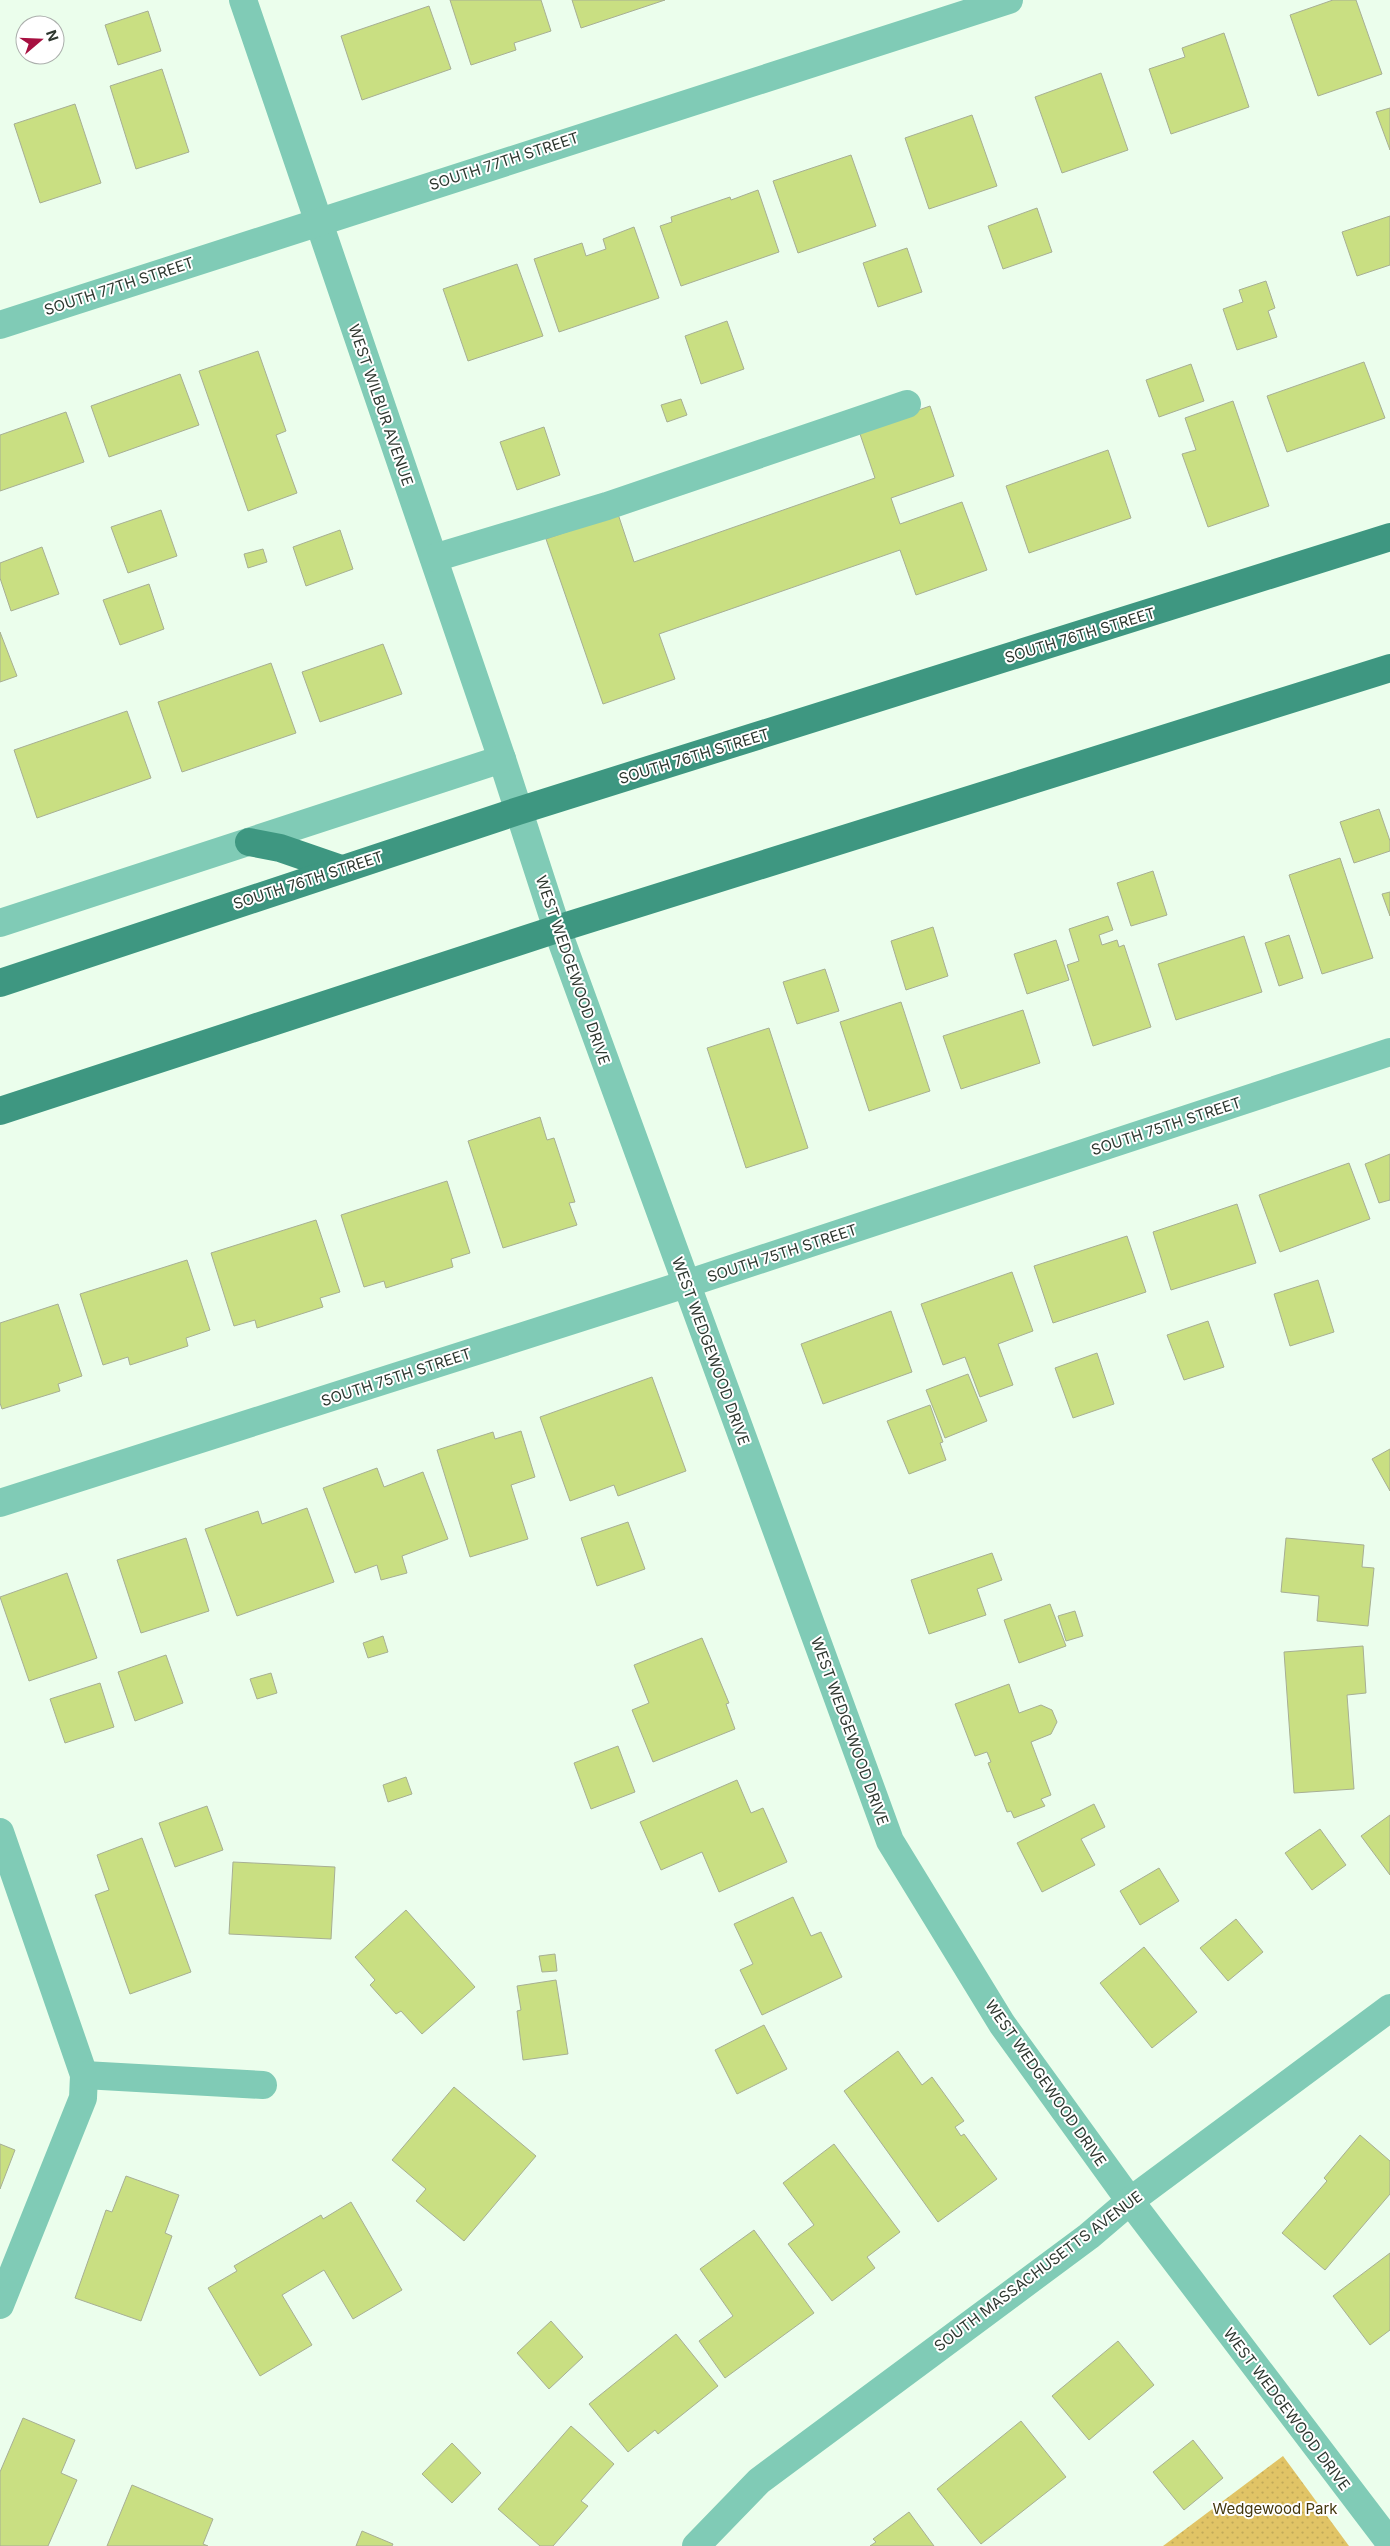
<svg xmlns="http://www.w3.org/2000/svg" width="1390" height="2546" font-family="Inter,sans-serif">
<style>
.grass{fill:url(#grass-dots)}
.building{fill:#c9df82;stroke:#a7af94}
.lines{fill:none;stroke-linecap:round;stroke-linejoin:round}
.minor{stroke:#80cbb6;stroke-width:28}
.major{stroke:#3e9781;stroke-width:28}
.labels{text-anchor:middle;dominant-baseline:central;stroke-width:4;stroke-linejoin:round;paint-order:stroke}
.street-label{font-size:15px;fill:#2e372f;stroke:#fff}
.park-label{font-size:15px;fill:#43370d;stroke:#fff}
</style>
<defs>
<pattern id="grass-dots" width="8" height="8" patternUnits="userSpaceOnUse" patternTransform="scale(1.25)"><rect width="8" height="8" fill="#e1c466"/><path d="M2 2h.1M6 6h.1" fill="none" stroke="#c1a959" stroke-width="1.8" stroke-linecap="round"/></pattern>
</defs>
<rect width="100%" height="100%" fill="#ebfeec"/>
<path class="grass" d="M1283,2456L1349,2546H1163Z"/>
<g class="building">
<path d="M450,0H541L551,31L514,43L516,50L471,65Z"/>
<path d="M572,0H665L581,28Z"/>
<path d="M1333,0H1356L1382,74L1318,96L1290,15Z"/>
<path d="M429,6L451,69L362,100L341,36Z"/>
<path d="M148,11L161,51L118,65L105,25Z"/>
<path d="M1224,33L1249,107L1171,134L1149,69L1185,57L1182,48Z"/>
<path d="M162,69L189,152L136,169L110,86Z"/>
<path d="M1101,73L1128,150L1062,173L1035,97Z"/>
<path d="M75,104L101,183L40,203L14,124Z"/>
<path d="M1390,108V150L1376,112Z"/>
<path d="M972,115L997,186L929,209L905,138Z"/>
<path d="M851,155L876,226L798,253L773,181Z"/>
<path d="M758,190L779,252L681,286L660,226L672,222L671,217L730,197L731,200Z"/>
<path d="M1037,208L1052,252L1003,269L988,226Z"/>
<path d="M1390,216V265L1357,276L1342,232Z"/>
<path d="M634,227L659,298L559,332L534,259L582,243L586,256L606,249L603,239Z"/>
<path d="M907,248L922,292L878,307L863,263Z"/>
<path d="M517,264L543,336L468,361L443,289Z"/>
<path d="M1266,281L1275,308L1268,311L1277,337L1237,350L1223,309L1243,302L1239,290Z"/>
<path d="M727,321L744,369L701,384L685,336Z"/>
<path d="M258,351L286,431L276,435L297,493L248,511L199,371Z"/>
<path d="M1364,362L1385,418L1287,452L1267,396Z"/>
<path d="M1191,364L1204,401L1159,417L1146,380Z"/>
<path d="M180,374L199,425L109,457L91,406Z"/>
<path d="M681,399L687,415L667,422L661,405Z"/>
<path d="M1233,401L1269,506L1208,527L1182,454L1196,450L1185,418Z"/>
<path d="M930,406L954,476L891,498L900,524L962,502L987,570L916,595L900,550L659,634L675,679L603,704L546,539L618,514L634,562L875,478L859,431Z"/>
<path d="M66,412L84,462L0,491V435Z"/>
<path d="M544,427L560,475L517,490L500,442Z"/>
<path d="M1108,450L1131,518L1029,553L1006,486Z"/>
<path d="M161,510L177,556L128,573L111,527Z"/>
<path d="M340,530L353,569L306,586L293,547Z"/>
<path d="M42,547L59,594L11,611L0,578V563Z"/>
<path d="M263,549L267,562L248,568L244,554Z"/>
<path d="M149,584L164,629L120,645L103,600Z"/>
<path d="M0,632L17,676L0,682Z"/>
<path d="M383,644L402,694L320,722L302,672Z"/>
<path d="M271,663L296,733L182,772L158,702Z"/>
<path d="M127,711L151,778L37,818L14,750Z"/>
<path d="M1379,809L1390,841V851L1354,863L1340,822Z"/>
<path d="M1340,858L1373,958L1322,974L1289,875Z"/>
<path d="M1153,871L1167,915L1131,926L1117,883Z"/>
<path d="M1390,892V916L1382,894Z"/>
<path d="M1108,916L1113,930L1099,935L1102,945L1117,940L1119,947L1124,945L1151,1027L1093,1046L1067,965L1079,961L1069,929Z"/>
<path d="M933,927L948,976L906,990L891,941Z"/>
<path d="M1289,935L1303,978L1279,986L1265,943Z"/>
<path d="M1244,936L1262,992L1176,1020L1158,964Z"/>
<path d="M1056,940L1069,980L1027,994L1014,954Z"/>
<path d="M825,969L839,1011L797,1024L783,982Z"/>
<path d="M901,1002L930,1091L869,1111L840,1022Z"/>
<path d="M1023,1010L1040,1063L961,1089L943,1036Z"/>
<path d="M769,1028L808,1148L746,1168L707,1048Z"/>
<path d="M540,1117L547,1140L554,1138L575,1202L569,1203L577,1225L503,1248L468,1141Z"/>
<path d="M1390,1154V1200L1379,1203L1365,1164Z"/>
<path d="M1349,1163L1370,1219L1280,1252L1259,1195Z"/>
<path d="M447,1181L470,1253L451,1259L453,1267L386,1288L384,1281L364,1287L341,1215Z"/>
<path d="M1237,1204L1256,1263L1171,1290L1153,1232Z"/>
<path d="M316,1220L340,1292L320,1298L323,1307L257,1328L255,1320L234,1326L211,1253Z"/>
<path d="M1127,1236L1146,1292L1053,1323L1034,1266Z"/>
<path d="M187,1260L210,1330L186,1338L188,1346L130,1365L128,1357L103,1365L80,1294Z"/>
<path d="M1012,1272L1033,1331L998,1344L1013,1385L980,1397L965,1357L943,1365L921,1304Z"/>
<path d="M1318,1280L1334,1332L1290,1346L1274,1294Z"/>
<path d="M58,1304L82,1376L58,1384L60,1391L2,1409L0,1403V1323Z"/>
<path d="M891,1311L912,1372L823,1404L801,1344Z"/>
<path d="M1208,1321L1224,1367L1184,1380L1167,1335Z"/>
<path d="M1097,1353L1114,1404L1073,1418L1055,1368Z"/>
<path d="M968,1374L987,1421L945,1438L926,1390Z"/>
<path d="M652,1377L686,1471L618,1496L614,1485L570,1501L540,1417Z"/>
<path d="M930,1405L943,1442L940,1443L946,1460L909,1474L887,1421Z"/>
<path d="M521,1431L535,1477L511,1485L528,1539L470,1557L437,1450L493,1432L495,1439Z"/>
<path d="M1390,1449V1491L1372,1459Z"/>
<path d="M377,1468L384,1487L423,1472L448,1539L402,1556L407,1573L381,1580L377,1565L355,1573L323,1488Z"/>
<path d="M307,1508L334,1582L237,1616L205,1529L258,1511L262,1524Z"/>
<path d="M628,1522L645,1569L597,1586L581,1538Z"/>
<path d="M186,1538L209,1611L141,1633L117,1560Z"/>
<path d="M1286,1538L1364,1545L1362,1567L1374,1568L1368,1626L1317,1621L1319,1596L1281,1592Z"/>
<path d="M992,1553L1002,1580L977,1589L986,1615L929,1634L911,1580Z"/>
<path d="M67,1573L97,1658L29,1681L0,1597Z"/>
<path d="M1050,1604L1066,1646L1019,1663L1004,1620Z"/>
<path d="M1075,1611L1083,1636L1066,1641L1058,1616Z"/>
<path d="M383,1636L388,1652L368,1658L363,1643Z"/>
<path d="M702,1638L729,1703L726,1704L735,1729L653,1762L632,1710L649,1703L634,1665Z"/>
<path d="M1363,1646L1366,1693L1347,1695L1354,1789L1294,1793L1284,1652Z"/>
<path d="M166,1655L183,1703L135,1721L118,1672Z"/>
<path d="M271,1673L277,1693L257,1699L250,1679Z"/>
<path d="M100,1683L114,1727L65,1743L50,1699Z"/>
<path d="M1009,1684L1019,1713L1041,1705L1052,1710L1057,1722L1051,1734L1031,1742L1051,1795L1041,1799L1045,1806L1014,1818L1011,1811L1007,1812L988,1763L991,1762L987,1752L975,1756L955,1704Z"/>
<path d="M618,1746L635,1792L591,1809L574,1763Z"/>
<path d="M406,1777L412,1794L388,1802L383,1785Z"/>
<path d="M737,1780L751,1813L763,1808L787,1862L719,1892L702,1852L661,1870L640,1822Z"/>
<path d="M1094,1804L1105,1827L1081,1839L1095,1865L1042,1892L1017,1843Z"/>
<path d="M207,1806L223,1850L175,1867L159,1823Z"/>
<path d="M1390,1815V1875L1361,1836Z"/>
<path d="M1320,1829L1346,1865L1312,1890L1285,1853Z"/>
<path d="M142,1838L191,1972L130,1994L95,1895L109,1890L97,1855Z"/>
<path d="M233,1862L335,1867L331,1939L229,1934Z"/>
<path d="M1159,1868L1179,1901L1140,1925L1120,1891Z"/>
<path d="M793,1897L811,1936L821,1932L842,1977L762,2015L740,1970L753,1964L734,1924Z"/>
<path d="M406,1910L475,1987L422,2034L401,2011L396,2014L370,1985L375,1980L355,1957Z"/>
<path d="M1236,1919L1263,1952L1228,1981L1200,1948Z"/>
<path d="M1144,1947L1197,2012L1152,2048L1100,1983Z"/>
<path d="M555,1954L557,1971L542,1972L539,1956Z"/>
<path d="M556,1980L568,2054L523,2060L517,2011L521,2010L517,1986Z"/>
<path d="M764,2025L787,2069L737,2094L715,2050Z"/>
<path d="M898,2051L922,2085L932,2077L964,2121L955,2127L961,2136L964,2134L997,2179L938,2222L844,2091Z"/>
<path d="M454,2087L536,2156L464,2241L416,2201L426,2189L392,2160Z"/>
<path d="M1360,2135L1390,2161V2194L1325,2270L1282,2233L1327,2181L1324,2178Z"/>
<path d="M0,2144L15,2150L0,2189Z"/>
<path d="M834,2144L900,2232L867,2257L875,2268L832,2301L788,2244L814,2225L783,2183Z"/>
<path d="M126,2176L179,2195L165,2233L172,2236L141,2321L75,2298L106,2210L112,2212Z"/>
<path d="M351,2202L402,2290L353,2319L324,2270L282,2295L312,2345L260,2376L208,2288L237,2271L234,2266L321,2215L323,2219Z"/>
<path d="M754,2230L814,2313L725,2378L699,2341L733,2316L700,2269Z"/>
<path d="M1390,2253V2330L1370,2345L1333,2296Z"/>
<path d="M551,2321L583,2357L549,2389L517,2353Z"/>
<path d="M676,2334L718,2386L658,2434L655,2430L628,2452L589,2404Z"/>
<path d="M1118,2341L1154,2385L1089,2440L1052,2396Z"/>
<path d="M23,2418L75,2440L61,2473L77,2480L48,2546H0V2472Z"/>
<path d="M1021,2421L1066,2477L981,2544L937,2489Z"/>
<path d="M571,2426L614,2464L581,2501L588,2506L553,2546H540L498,2509Z"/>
<path d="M1193,2440L1223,2478L1184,2510L1153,2472Z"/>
<path d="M452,2443L481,2473L452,2503L422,2474Z"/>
<path d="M132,2485L213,2519L203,2544L208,2546H107Z"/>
<path d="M909,2512L934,2546H870L876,2542L873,2539Z"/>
<path d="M362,2531L393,2544L392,2546H356Z"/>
</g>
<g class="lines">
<g class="minor">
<path d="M243,0L502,759L557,929L890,1841L1002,2024L1130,2201L1390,2543"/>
<path d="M0,325L1009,0"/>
<path d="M434,558L607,506L907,404"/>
<path d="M0,923L502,759"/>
<path d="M0,1503L686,1284L1390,1052"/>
<path d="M0,1832L84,2075L83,2098L0,2305"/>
<path d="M84,2075L263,2085"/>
<path d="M696,2546L759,2481L1089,2236L1130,2201L1390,2008"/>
</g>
<g class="major">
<path d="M249,842L280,848L341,869"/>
<path d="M0,983L518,811L1390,537"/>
<path d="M0,1111L557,929L1390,668"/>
</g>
</g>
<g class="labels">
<g class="street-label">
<text transform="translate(504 161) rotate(-18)">SOUTH 77TH STREET</text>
<text transform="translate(119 286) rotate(-18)">SOUTH 77TH STREET</text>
<text transform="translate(381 405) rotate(71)">WEST WILBUR AVENUE</text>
<text transform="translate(1080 635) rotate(-17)">SOUTH 76TH STREET</text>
<text transform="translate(694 756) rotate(-17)">SOUTH 76TH STREET</text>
<text transform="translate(308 880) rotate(-18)">SOUTH 76TH STREET</text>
<text transform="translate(573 970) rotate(71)">WEST WEDGEWOOD DRIVE</text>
<text transform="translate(1166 1126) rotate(-18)">SOUTH 75TH STREET</text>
<text transform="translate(782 1253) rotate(-18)">SOUTH 75TH STREET</text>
<text transform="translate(711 1351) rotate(70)">WEST WEDGEWOOD DRIVE</text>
<text transform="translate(396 1377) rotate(-18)">SOUTH 75TH STREET</text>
<text transform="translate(850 1731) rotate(70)">WEST WEDGEWOOD DRIVE</text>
<text transform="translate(1046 2083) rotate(55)">WEST WEDGEWOOD DRIVE</text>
<text transform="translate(1038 2271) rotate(-37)">SOUTH MASSACHUSETTS AVENUE</text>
<text transform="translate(1287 2409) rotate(53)">WEST WEDGEWOOD DRIVE</text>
</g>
<g class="park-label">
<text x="1275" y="2508">Wedgewood Park</text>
</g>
</g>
<g transform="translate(40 40) rotate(71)"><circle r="24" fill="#ffffff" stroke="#abafac"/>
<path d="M0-4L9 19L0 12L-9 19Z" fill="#a71041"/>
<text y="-8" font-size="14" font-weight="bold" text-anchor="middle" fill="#2e372f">N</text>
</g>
</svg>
